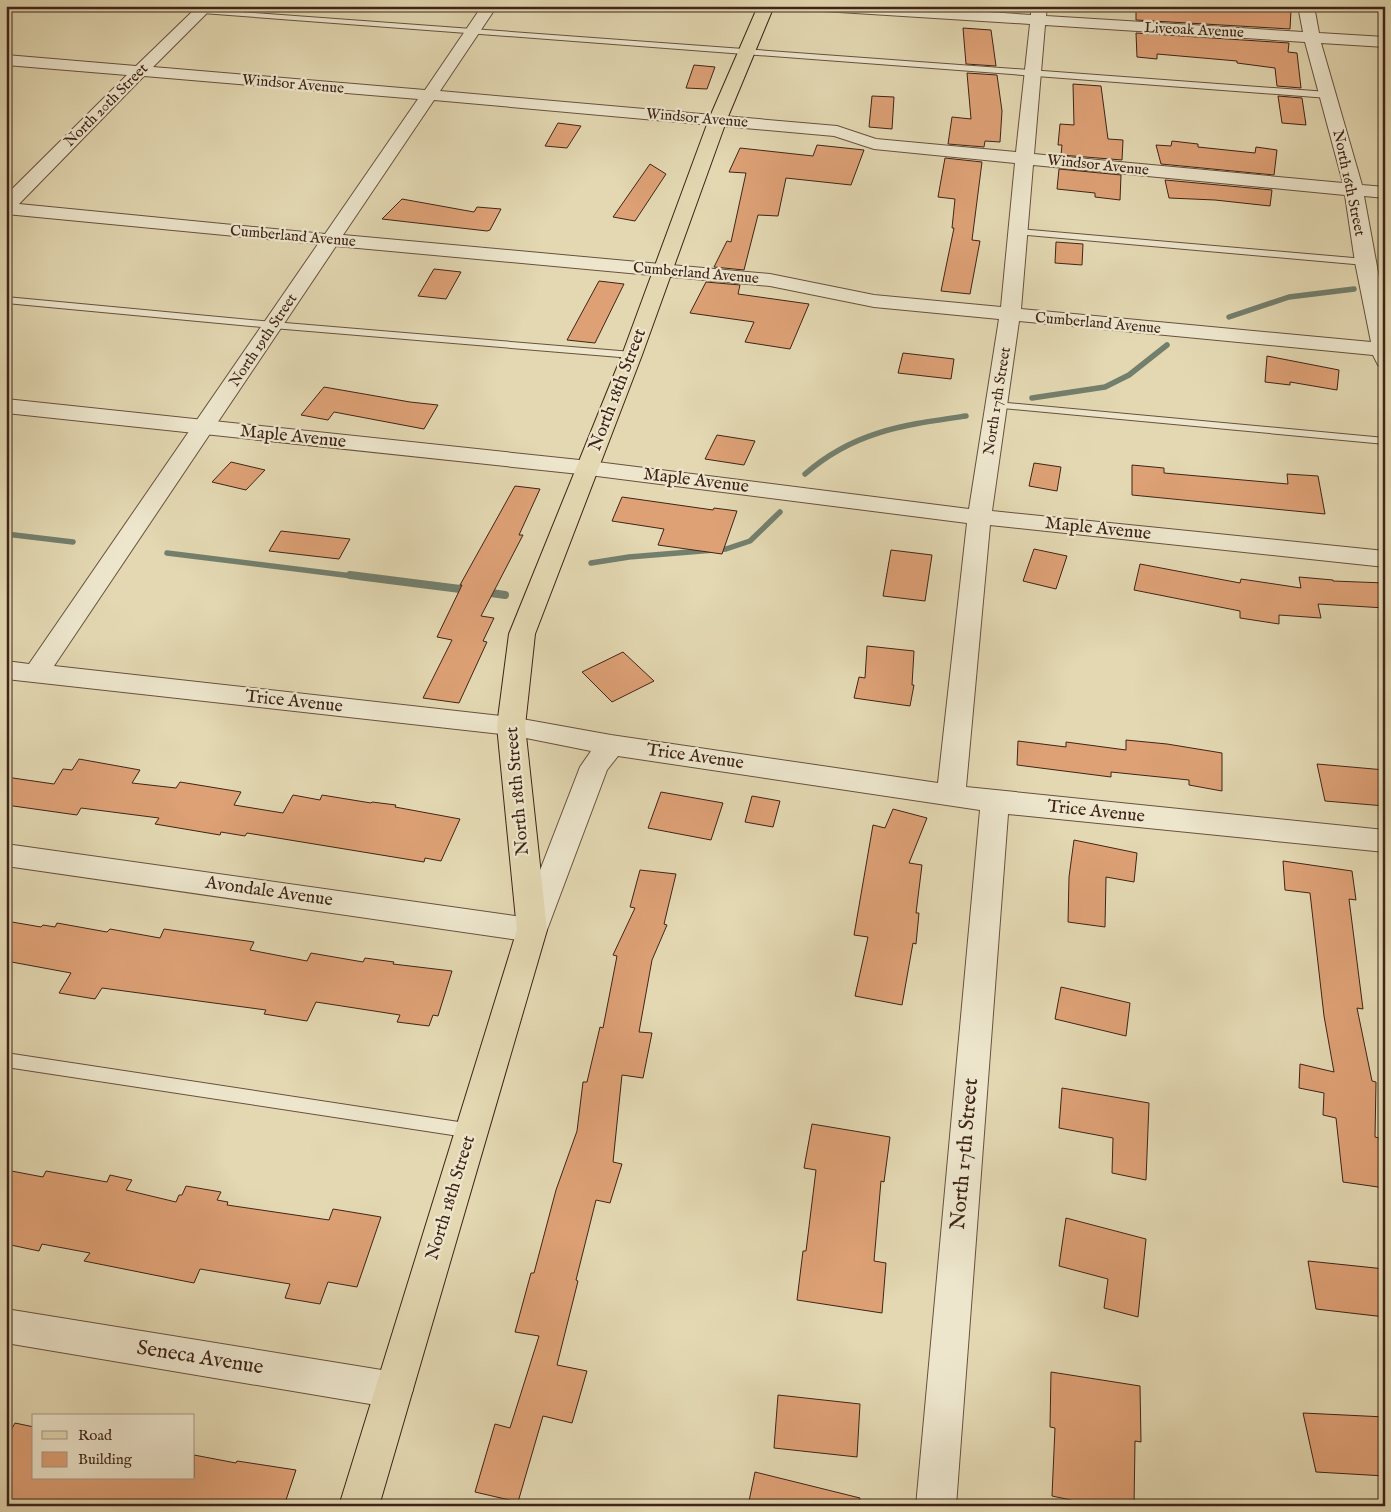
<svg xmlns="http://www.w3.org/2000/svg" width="1391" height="1512" font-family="'IM FELL English',serif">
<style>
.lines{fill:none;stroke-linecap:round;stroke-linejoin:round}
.stream-far1{stroke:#737f6d;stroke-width:5.5}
.stream{stroke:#737f6d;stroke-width:8}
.building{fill:#dea176;stroke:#3f2418}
.service-casing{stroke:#68513e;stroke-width:2}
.minor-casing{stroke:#68513e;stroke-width:2}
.tertiary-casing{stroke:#68513e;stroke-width:2}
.primary-casing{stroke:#3f2418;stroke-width:2}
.service{fill:#ede6cd;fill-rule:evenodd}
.minor{fill:#ede6cd;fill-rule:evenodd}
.tertiary{fill:#ede6cd;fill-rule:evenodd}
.primary{fill:#e3d8b2;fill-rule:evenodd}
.labels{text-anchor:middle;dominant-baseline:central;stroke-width:4.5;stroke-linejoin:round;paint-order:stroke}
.far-street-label{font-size:15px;fill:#3f2418;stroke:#ede6cd}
.street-label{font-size:18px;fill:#3f2418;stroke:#ede6cd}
.near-street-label{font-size:21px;fill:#3f2418;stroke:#ede6cd}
</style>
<rect width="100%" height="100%" fill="#e3d8b2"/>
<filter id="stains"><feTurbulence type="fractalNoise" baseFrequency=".004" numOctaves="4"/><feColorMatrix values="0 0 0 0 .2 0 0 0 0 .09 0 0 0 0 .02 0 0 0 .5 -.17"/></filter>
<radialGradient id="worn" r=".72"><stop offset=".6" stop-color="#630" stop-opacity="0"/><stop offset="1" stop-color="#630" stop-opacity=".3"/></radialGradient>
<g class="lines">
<g class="stream-far1">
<path d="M1229,317L1289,297L1354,289"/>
<path d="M1032,398L1105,387L1129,375L1167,345"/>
<path d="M805,474C854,431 904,425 966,416"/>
<path d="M6,534L73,542"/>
<path d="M167,553L360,577"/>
<path d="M591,563L629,557L726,549L750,541L780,512"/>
</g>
<g class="stream">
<path d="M350,575L468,590"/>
<path d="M484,592L505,595"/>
</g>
</g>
<g class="building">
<path d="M1136,6H1238L1291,10L1290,29L1136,20Z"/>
<path d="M963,28L991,30L996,66L966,64Z"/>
<path d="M1136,33L1289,43L1288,52L1297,53L1301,88L1277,86L1275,68L1237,63V61L1157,54V59L1137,57Z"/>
<path d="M694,65L715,67L707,89L686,88Z"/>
<path d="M967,73L997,75L1002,111L1000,142L985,141L984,147L948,144L952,117L971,119Z"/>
<path d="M1073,84L1101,86L1108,139L1123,140L1122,160L1061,155L1062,145H1058L1060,124L1074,125Z"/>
<path d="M872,96L894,97L892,129L869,127Z"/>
<path d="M1278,96L1302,98L1306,125L1282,123Z"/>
<path d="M558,123L581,126L567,148L545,146Z"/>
<path d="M1172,141L1198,144V147L1255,153L1256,147L1277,150L1274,175L1161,164L1156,145L1171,146Z"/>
<path d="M817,145L864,150L851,185L786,178L778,216L758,215L744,270L714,267L727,241L731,242L746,173L729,172L740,148L813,156Z"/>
<path d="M945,158L982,162L972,240L980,241L970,294L941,291L954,228H952L955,199L938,197Z"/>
<path d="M650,164L666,174L635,221L613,217Z"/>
<path d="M1059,169L1121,175L1120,200L1095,197V193L1057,189Z"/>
<path d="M1165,180L1272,190L1270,206L1215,200L1169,198Z"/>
<path d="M402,199L474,212L477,207L501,209L490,230L487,231L382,219Z"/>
<path d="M1056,242L1083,244L1082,265L1055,263Z"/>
<path d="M434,269L461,272L446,299L418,296Z"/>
<path d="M599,281L624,284L595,343L567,340Z"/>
<path d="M706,282L740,285L738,294L809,304L790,349L745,342L754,322L690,313Z"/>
<path d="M903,353L954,359L951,379L898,373Z"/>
<path d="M1267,356L1339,370L1337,390L1290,382V385L1265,382Z"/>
<path d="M324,387L410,402L438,405L424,429L334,412L328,420L301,415Z"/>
<path d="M717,435L755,441L744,465L705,459Z"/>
<path d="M231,462L265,470L246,490L212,482Z"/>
<path d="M1034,463L1061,467L1057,491L1029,486Z"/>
<path d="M1132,465L1164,468V473L1288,484L1287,474L1318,476L1325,514L1132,495Z"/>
<path d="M515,486L540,489L519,535H523L481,616L494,618L483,641L487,642L459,703L423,698L452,640L437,637L462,585H460Z"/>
<path d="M622,497L713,510L714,508L737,511L722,554L658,545L664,529L612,521Z"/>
<path d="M281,531L350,539L339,559L269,551Z"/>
<path d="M1034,549L1067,556L1056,589L1023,581Z"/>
<path d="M891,550L932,555L925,601L883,596Z"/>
<path d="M1140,564L1240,583L1241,579L1301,588L1299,577L1333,580V581L1385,583V608L1318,604L1321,618L1279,615V624L1240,618V611L1134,590Z"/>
<path d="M867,646L914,651L912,685H914L910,706L854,698L859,677L865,678Z"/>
<path d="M623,652L654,681L612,702L582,672Z"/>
<path d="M1126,740L1167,744L1222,753V791L1189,785V780L1111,772V777L1017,765L1018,741L1066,747V742L1126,750Z"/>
<path d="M79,759L140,770L132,783L176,788L180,782L241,792L234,805L283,813L293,795L320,800L322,795L371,803L372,802L396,805L395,807L460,819L441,861L425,858L424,862L247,833L245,836L221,832L220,835L155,824L159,818L81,808L77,815L6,805V777L54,784L63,769L72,770Z"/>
<path d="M1317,764L1385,770V806L1325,801Z"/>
<path d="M661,792L723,803L711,840L648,828Z"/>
<path d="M752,796L780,801L773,827L745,822Z"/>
<path d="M893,809L927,818L909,863L922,865L916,913H919L916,944L913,943L902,1005L855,996L868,937L854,935L873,825L885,828Z"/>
<path d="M1074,840L1137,853L1134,882L1106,877L1105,927L1068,922L1069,877Z"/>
<path d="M1283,861L1352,871L1356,900L1349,899L1363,1009L1357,1008L1372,1081L1376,1082L1375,1137L1379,1138L1385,1188L1343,1182L1336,1118L1323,1115L1324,1093L1299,1088L1300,1064L1334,1072L1324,1016L1310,893L1285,890Z"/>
<path d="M640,870L676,874L664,924L667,925L652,960L639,1032L652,1033L643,1078L622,1075L613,1162L622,1164L610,1203L596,1200L576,1280L578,1281L557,1365L587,1371L572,1423L543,1416L518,1502L475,1492L495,1424L510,1428L539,1336L515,1332L531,1273H534L556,1190L577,1131L583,1082H587L600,1027L603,1028L617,956L613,955L635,908L630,907Z"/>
<path d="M6,921L41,927L43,925L55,927L57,923L107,932L110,929L160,938L164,929L254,942L250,950L307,961L311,953L363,962L365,958L394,962L393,964L452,971L438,1016L433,1015L429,1026L397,1022L400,1015L316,1002L307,1021L264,1014L266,1010L102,988L95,999L59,993L71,973L6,961Z"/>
<path d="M1061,987L1130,1003L1126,1036L1055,1019Z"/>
<path d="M1062,1088L1149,1103L1146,1180L1112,1173L1113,1138L1059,1128Z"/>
<path d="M812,1124L890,1137L884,1182L881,1181L874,1261L886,1263L882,1313L797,1300L803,1251H806L816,1170L804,1168Z"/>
<path d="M6,1170L43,1177L46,1171L107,1182L110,1175L132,1180L126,1190L176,1202L179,1195H182L186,1186L221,1192L217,1200L228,1202L227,1205L329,1220L333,1209L381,1217L357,1287L328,1282L320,1304L285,1298L290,1284L200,1269L194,1283L84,1261L90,1253L42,1244L39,1251L6,1244Z"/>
<path d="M1066,1218L1146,1239L1138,1317L1104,1308L1108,1279L1059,1266Z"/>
<path d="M1308,1261L1385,1269V1317L1316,1309Z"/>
<path d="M1051,1372L1140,1386L1141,1442L1135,1441L1134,1506H1099L1052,1496L1055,1428L1050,1427Z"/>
<path d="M778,1395L860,1404L857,1457L774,1448Z"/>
<path d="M1303,1413L1385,1417V1476L1316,1472Z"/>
<path d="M15,1423L34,1427V1478H194V1455L236,1463L237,1461L296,1470L284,1506H6V1439Z"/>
<path d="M755,1472L860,1498L859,1506H748Z"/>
</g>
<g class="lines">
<g class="service-casing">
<g id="service">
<path d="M199,9L1328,92L1332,95L1328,98L202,13H199Z"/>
<path d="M1019,229L1365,259L1370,262L1365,265L1016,234V230Z"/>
<path d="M6,297L273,322L632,352L637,355L632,358L273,328L6,303Z"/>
<path d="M996,402L1385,438V444L992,407L991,405L992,403Z"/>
<path d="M6,1053L472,1124L478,1126L480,1131L478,1136L472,1138L6,1067Z"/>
</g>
</g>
<g class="minor-casing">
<g id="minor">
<path d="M198,6H214L153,67L425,90L482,6H497L440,91L837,126L876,139L1016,152L1030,24L823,11L818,9L816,6H899L1031,15V6H1047L1046,16L1303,32L1298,6H1314L1319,33L1385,37V47L1321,43L1362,185L1385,187V198L1364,196L1385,310V367L1378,365L1373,355L1019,321L992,511L1385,551V567L990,525L966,787L1385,830V852L1008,814L956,1506H916L980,810L618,756L607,770L547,930L543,938L532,942L6,866V844L522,917L580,767L591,751L511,735L6,679V661L29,664L318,244L6,214V195L127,75L6,65V55L136,66ZM1045,25L1305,42L1343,183L1034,154ZM144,76L418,99L325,234L19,204ZM434,100L834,136L874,149L1015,163L1001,307L874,295L770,274L343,235ZM1033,165L1345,195L1355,262L1371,342L1021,309ZM336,246L770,286L874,307L999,319L969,509L589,461L581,463L578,468L581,473L589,475L967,523L938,783L611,735L511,717L54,666Z"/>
<path d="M6,1309L394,1372L407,1377L413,1390L407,1403L394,1408L6,1343Z"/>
</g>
</g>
<g class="tertiary-casing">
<path id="tertiary" d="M6,399L589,461L597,463L600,468L597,473L589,475L6,413Z"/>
</g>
<g class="primary-casing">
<path id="primary" d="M758,6H774L727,119L642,355L535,634L525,726L547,930L379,1506H339L517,930L497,726L509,634L622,355L709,119Z"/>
</g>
<use href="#service" class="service"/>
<use href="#minor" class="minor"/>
<use href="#tertiary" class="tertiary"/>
<use href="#primary" class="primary"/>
</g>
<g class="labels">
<g class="far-street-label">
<text transform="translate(1194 30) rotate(3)">Liveoak Avenue</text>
<text transform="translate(293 84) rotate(5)">Windsor Avenue</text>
<text transform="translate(106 105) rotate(-45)">North 20th Street</text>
<text transform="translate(697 118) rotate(5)">Windsor Avenue</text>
<text transform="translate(1098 165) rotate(6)">Windsor Avenue</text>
<text transform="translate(1349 183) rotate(78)">North 16th Street</text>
<text transform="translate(293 236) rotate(5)">Cumberland Avenue</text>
<text transform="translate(696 273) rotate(5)">Cumberland Avenue</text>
<text transform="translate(1098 323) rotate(5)">Cumberland Avenue</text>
<text transform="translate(263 340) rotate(-56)">North 19th Street</text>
<text transform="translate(997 401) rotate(-81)">North 17th Street</text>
</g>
<g class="street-label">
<text transform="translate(618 390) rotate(-69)">North 18th Street</text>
<text transform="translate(293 437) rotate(6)">Maple Avenue</text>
<text transform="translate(696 481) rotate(7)">Maple Avenue</text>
<text transform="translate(1098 529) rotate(6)">Maple Avenue</text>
<text transform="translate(294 702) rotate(6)">Trice Avenue</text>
<text transform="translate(695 757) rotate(8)">Trice Avenue</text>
<text transform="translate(518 791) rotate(-95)">North 18th Street</text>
<text transform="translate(1096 812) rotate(6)">Trice Avenue</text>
<text transform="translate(269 892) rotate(8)">Avondale Avenue</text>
<text transform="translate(451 1198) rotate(-73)">North 18th Street</text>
</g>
<g class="near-street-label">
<text transform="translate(965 1154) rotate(-85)">North 17th Street</text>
<text transform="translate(200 1358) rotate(9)">Seneca Avenue</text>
</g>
</g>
<rect width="1391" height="1512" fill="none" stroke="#e3d8b2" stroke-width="25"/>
<rect x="8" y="8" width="1376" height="1497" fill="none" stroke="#3f2418" stroke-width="2.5"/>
<rect x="12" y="12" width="1366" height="1487" fill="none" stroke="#3f2418"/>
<rect x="32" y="1414" width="162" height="65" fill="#ede6cd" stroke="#a79885"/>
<rect x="42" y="1431" width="25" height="8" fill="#e3d8b2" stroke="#a79885"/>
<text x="78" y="1440" font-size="15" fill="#3f2418">Road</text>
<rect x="42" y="1452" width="25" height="15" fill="#dea176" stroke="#a79885"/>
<text x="78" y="1464" font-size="15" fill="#3f2418">Building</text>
<rect width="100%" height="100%" filter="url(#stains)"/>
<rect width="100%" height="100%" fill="url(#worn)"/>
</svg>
